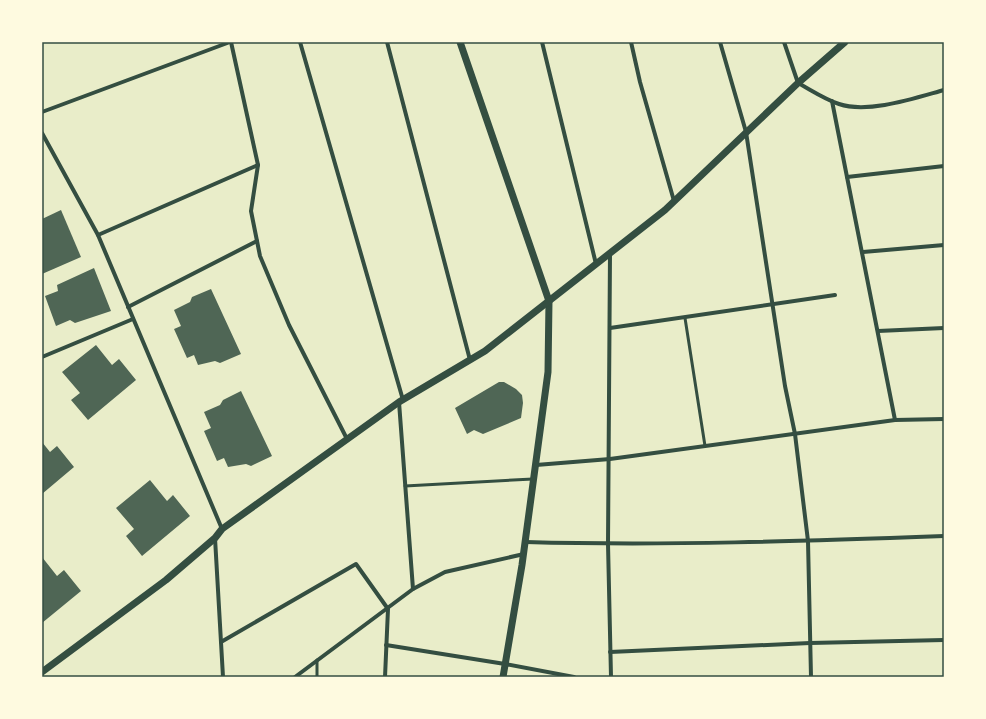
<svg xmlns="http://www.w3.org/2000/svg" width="986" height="719" font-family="'Alegreya Sans',sans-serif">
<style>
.building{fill:#4f6655}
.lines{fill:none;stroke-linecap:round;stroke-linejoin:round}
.service{stroke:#344e41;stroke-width:3}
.minor{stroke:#344e41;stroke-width:4}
.tertiary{stroke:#344e41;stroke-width:7}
.neatline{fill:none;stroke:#344e41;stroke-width:1.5}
</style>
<rect width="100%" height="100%" fill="#e9edc9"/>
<g class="building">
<path d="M61,210L81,257L42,274V219Z"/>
<path d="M94,268L111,311L75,323L70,320L56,326L45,296L58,291L57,285Z"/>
<path d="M211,289L241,354L220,363L215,361L198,365L194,355L187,358L174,329L181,326L174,310L190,302L192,297Z"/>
<path d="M96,345L112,365L119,359L136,380L88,420L71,400L80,393L62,372Z"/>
<path d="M499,382H504L516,389L522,395L523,403L521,418L483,434L474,430L467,434L455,408Z"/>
<path d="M241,391L272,456L251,466L246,464L228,467L224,458L217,461L204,431L211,428L204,412L220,405L223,400Z"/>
<path d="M42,442L50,452L57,446L74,467L42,494Z"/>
<path d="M150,480L167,501L173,495L190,516L142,556L126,536L134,529L116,508Z"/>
<path d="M42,557L57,576L64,570L81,591L42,623Z"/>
</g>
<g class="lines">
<g class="service">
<path d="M685,318L705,446"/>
<path d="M405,486L533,479"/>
<path d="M317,660V677"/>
</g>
<g class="minor">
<path d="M231,42L258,165L251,211L260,256L289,325L347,439"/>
<path d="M300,42L403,400"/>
<path d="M387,42L470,360"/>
<path d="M542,42L596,264"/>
<path d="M631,42L640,82L674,201"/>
<path d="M720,42L746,132L785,386L795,434L808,541L811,677"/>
<path d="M784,42L798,83C811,90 824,99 839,104C868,114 915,98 944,90"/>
<path d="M832,101L895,420"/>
<path d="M42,112L230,42"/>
<path d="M42,133L98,235"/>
<path d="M847,177L944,166"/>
<path d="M863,252L944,245"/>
<path d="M610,253L608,544L611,677"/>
<path d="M128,307L257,241"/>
<path d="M610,328L835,295"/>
<path d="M878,331L944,328"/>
<path d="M42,357L133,319"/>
<path d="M399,402L413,589"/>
<path d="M536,465L610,459L895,420L944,419"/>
<path d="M222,529L98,235L258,165"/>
<path d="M215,538L223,677"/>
<path d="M526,542C665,546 805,541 944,536"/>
<path d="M221,642L356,564L388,609L385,677"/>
<path d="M386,645L505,664L574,677"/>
<path d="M610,652L810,643L944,640"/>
<path d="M295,677L413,589L445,572L524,554"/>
</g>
<g class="tertiary">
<path d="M460,42L549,301L548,372L522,565L503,677"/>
<path d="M42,672L166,580L215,538L222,529L399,402L485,351L665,210L798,83L845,42"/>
</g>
</g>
<rect width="986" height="719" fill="none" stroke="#fefae0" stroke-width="86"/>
<rect x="43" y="43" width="900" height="633" class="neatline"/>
</svg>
